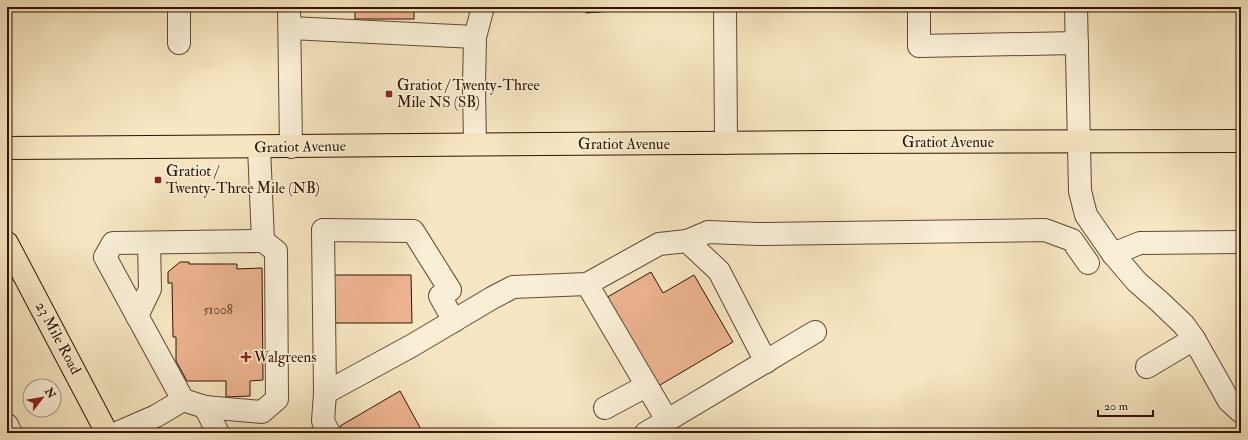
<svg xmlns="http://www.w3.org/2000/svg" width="1248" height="440" font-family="'IM FELL Double Pica',serif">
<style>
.building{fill:#ebb38f;stroke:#311401}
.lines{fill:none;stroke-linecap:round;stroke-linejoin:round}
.minor-casing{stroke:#624831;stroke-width:24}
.major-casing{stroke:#311401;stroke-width:24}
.minor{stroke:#f9efd7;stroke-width:22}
.major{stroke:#f6e6c1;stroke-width:22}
.poi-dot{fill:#8f2418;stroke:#f9efd7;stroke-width:1.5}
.labels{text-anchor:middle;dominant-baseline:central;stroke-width:3;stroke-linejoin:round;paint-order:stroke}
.number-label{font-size:13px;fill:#603c24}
.poi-label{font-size:15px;fill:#311401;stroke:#f9efd7;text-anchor:start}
.street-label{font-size:15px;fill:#311401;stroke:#f9efd7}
</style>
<rect width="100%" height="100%" fill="#f6e6c1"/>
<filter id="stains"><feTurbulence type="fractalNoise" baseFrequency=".005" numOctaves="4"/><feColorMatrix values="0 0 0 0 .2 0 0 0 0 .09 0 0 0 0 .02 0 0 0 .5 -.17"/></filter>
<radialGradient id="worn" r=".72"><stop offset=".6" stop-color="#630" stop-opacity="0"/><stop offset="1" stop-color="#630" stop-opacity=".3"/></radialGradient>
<g class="building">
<rect x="355" y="7" width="59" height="12"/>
<path d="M585,7H612V11L586,13Z"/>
<path d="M941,7H1004L941,9Z"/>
<path d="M180,262H189V264H237V269L262,268L263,380L250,381V396L226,397V381H187L176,361V337H173L172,283H168V272Z"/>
<path d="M651,272L663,293L694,275L733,342L655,388L604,299Z"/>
<path d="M333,275H411L412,323H334Z"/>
<path d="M400,391L423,433H344L340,426Z"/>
</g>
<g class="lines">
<g class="minor-casing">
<g id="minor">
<path d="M179,7V43"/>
<path d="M289,7L291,147"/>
<path d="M725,7L726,143"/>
<path d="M919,7V46L1077,43"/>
<path d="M1076,7L1080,191L1086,215L1113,254L1137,282L1160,302L1184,325L1194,339L1229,401L1241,412"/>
<path d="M290,28L475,37"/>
<path d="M475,144L474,87L475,37L483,7"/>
<path d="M259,147L263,241"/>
<path d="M263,241L276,251L277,399L262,412L205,407L183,400L105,257L113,243Z"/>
<path d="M687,241L719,271L766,362"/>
<path d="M1113,254L1140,243L1241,242"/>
<path d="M587,284L667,420"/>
<path d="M137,316L150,289L149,243"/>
<path d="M1147,367L1194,339"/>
<path d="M325,393L323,230L413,231L450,290L440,296L454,321"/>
<path d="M205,407L218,433"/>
<path d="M605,408L646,386"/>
<path d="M7,425L11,433"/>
<path d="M117,433L156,416L183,400"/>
<path d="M329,433L323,421L325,393L413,345L492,298L513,287L587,284L659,244L687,241L708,232L758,234L1045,230L1072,240L1088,263"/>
<path d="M646,433L815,332"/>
</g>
</g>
<g class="major-casing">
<g id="major">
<path d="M7,148L828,142L1241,141"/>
<path d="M7,243L107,433"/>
</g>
</g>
<use href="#minor" class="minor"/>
<use href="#major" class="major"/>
</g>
<g class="poi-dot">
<rect x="385" y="90" width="8" height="8" rx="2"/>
<rect x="154" y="176" width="8" height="8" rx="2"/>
<path d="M244 351h4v4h4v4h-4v4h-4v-4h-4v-4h4z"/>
</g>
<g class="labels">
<g class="number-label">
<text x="218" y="310">51008</text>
</g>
<g class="poi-label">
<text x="397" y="85">Gratiot / Twenty-Three<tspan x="397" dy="17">Mile NS (SB)</tspan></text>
<text x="166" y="171">Gratiot /<tspan x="166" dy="17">Twenty-Three Mile (NB)</tspan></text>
<text x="254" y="357">Walgreens</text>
</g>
<g class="street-label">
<text x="948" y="142">Gratiot Avenue</text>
<text x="624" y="144">Gratiot Avenue</text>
<text transform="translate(300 147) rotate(-1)">Gratiot Avenue</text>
<text transform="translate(58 338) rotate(62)">23 Mile Road</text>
</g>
</g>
<rect width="1248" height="440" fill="none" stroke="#f6e6c1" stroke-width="24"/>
<rect x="8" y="8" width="1232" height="424" fill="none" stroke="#311401" stroke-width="2"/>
<rect x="12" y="12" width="1224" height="416" fill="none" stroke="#311401"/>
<g transform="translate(42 398) rotate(59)"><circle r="19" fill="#f9efd7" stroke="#a99781"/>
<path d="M0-3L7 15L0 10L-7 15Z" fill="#8f2418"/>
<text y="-6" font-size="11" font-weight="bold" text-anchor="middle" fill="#311401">N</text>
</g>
<path d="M1098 410v6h55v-6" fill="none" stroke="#311401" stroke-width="2"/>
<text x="1104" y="410" font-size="12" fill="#311401" stroke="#f9efd7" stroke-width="3" paint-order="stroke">20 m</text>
<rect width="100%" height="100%" filter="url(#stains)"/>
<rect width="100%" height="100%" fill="url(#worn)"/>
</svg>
